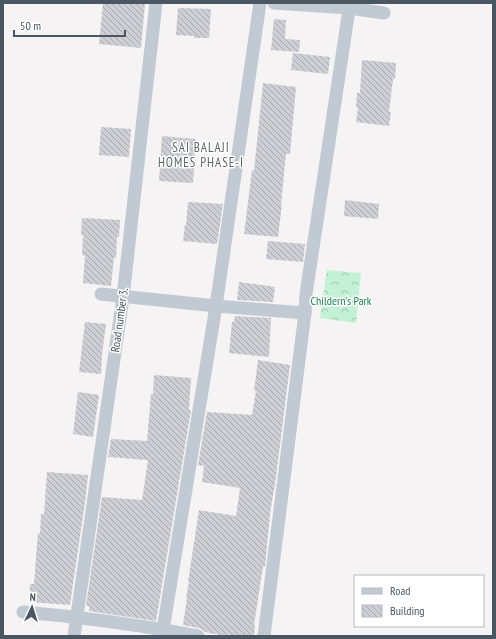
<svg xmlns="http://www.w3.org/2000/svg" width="496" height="639" font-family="'PT Sans Narrow',sans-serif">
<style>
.park{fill:url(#park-crowns)}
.building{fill:url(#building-back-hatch)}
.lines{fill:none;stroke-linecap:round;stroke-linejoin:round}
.street{stroke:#c1cad2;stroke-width:13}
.labels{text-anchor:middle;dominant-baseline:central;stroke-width:3;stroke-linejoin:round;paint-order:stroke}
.park-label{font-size:12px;fill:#17864f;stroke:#fff}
.street-label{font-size:12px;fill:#4a5661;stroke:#fff}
.neighbourhood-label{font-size:13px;letter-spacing:1px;fill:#5f6368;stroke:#fff}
</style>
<defs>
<pattern id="park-crowns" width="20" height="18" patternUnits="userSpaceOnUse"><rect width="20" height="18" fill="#c3f1d5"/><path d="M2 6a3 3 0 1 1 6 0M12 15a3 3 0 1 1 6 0" fill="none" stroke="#a0c6b0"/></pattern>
<pattern id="building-back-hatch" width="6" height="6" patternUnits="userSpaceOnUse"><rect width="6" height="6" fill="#cdcfd5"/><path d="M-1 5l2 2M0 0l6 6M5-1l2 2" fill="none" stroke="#a8abb0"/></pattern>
</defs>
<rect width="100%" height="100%" fill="#f5f3f3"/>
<path class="park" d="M327,270L361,273L356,323L320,318Z"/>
<g class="building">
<path d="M103,3H145L141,48L99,44Z"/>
<path d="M178,8L211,9L209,38H194V36L176,35Z"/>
<path d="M274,19L286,20L285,39L300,40L299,52L271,50Z"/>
<path d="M293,53L330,57L328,74L291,70Z"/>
<path d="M362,60L396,63L395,79H393L389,112H391L389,126L356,122L358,108L356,107L357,93H360Z"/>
<path d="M263,83L296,87L290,154H286L281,204H282L278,237L244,234L252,170L254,171Z"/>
<path d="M101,127L131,129L129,157L99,155Z"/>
<path d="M162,136L196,139L193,183L159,181Z"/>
<path d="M345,200L379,204L378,219L344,216Z"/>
<path d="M188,202L223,204L217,244L183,241L185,225H186Z"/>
<path d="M82,218L120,220L119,237H117L116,258L114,257L111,286L83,283L85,256L82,255L83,235H81Z"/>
<path d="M268,241L305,244L303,262L266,259Z"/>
<path d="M239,282L275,287L273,302L237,300Z"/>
<path d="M235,316L271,318L269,357L229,353L232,322H234Z"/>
<path d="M85,322L106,324L102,354L101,374L79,372Z"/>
<path d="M258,360L290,365L276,477L270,514L265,567H263L254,625H255L254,636H220V635L205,632L203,630L199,628L183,625L187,598H186L189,582H188L199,510L236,516L240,488L202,482L204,466L198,465L207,412L252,415L256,391H254Z"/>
<path d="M154,375L191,378L189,410H191L156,621L89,611V606H86L102,497L142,500L148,460L108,457L111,439L147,441L151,394H153Z"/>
<path d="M78,392L99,395L93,437L73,434Z"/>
<path d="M47,472L88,475L86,495L70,605L29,602L30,584H34L38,533L40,534L41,514H44Z"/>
</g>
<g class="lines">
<g class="street">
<path d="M274,3L349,8L384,13"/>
<path d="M101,294L216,306L305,313"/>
<path d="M23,612C82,617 140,625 198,636"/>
<path d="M74,636L123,297L156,3"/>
<path d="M162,636L216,306L260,3"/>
<path d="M264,636L305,313L306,294L350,3"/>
</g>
</g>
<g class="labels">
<g class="park-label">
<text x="341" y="300">Childern's Park</text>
</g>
<g class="street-label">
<text transform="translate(119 320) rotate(-82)">Road number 3.</text>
</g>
<g class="neighbourhood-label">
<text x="201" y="147">SAI BALAJI<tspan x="201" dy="15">HOMES PHASE-I</tspan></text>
</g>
</g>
<rect width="496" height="639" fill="none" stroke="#4a5661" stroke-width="8"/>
<rect x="354" y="575" width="130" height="52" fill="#ffffff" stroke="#b7bbc0"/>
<rect x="362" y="588" width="20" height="6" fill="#c1cad2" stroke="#b7bbc0"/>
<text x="390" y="595" font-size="12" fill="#4a5661">Road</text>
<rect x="362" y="605" width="20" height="12" fill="url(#building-back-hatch)" stroke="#b7bbc0"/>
<text x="390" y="615" font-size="12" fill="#4a5661">Building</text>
<g transform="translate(32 607) rotate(4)" stroke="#ffffff" stroke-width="3" paint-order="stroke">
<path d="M0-3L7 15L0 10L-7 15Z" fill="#4a5661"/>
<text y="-6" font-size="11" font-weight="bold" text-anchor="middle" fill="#4a5661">N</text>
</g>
<path d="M14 30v6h111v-6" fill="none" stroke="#4a5661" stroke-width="2"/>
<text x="20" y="30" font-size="12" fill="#4a5661" stroke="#ffffff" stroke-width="3" paint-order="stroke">50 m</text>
</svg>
